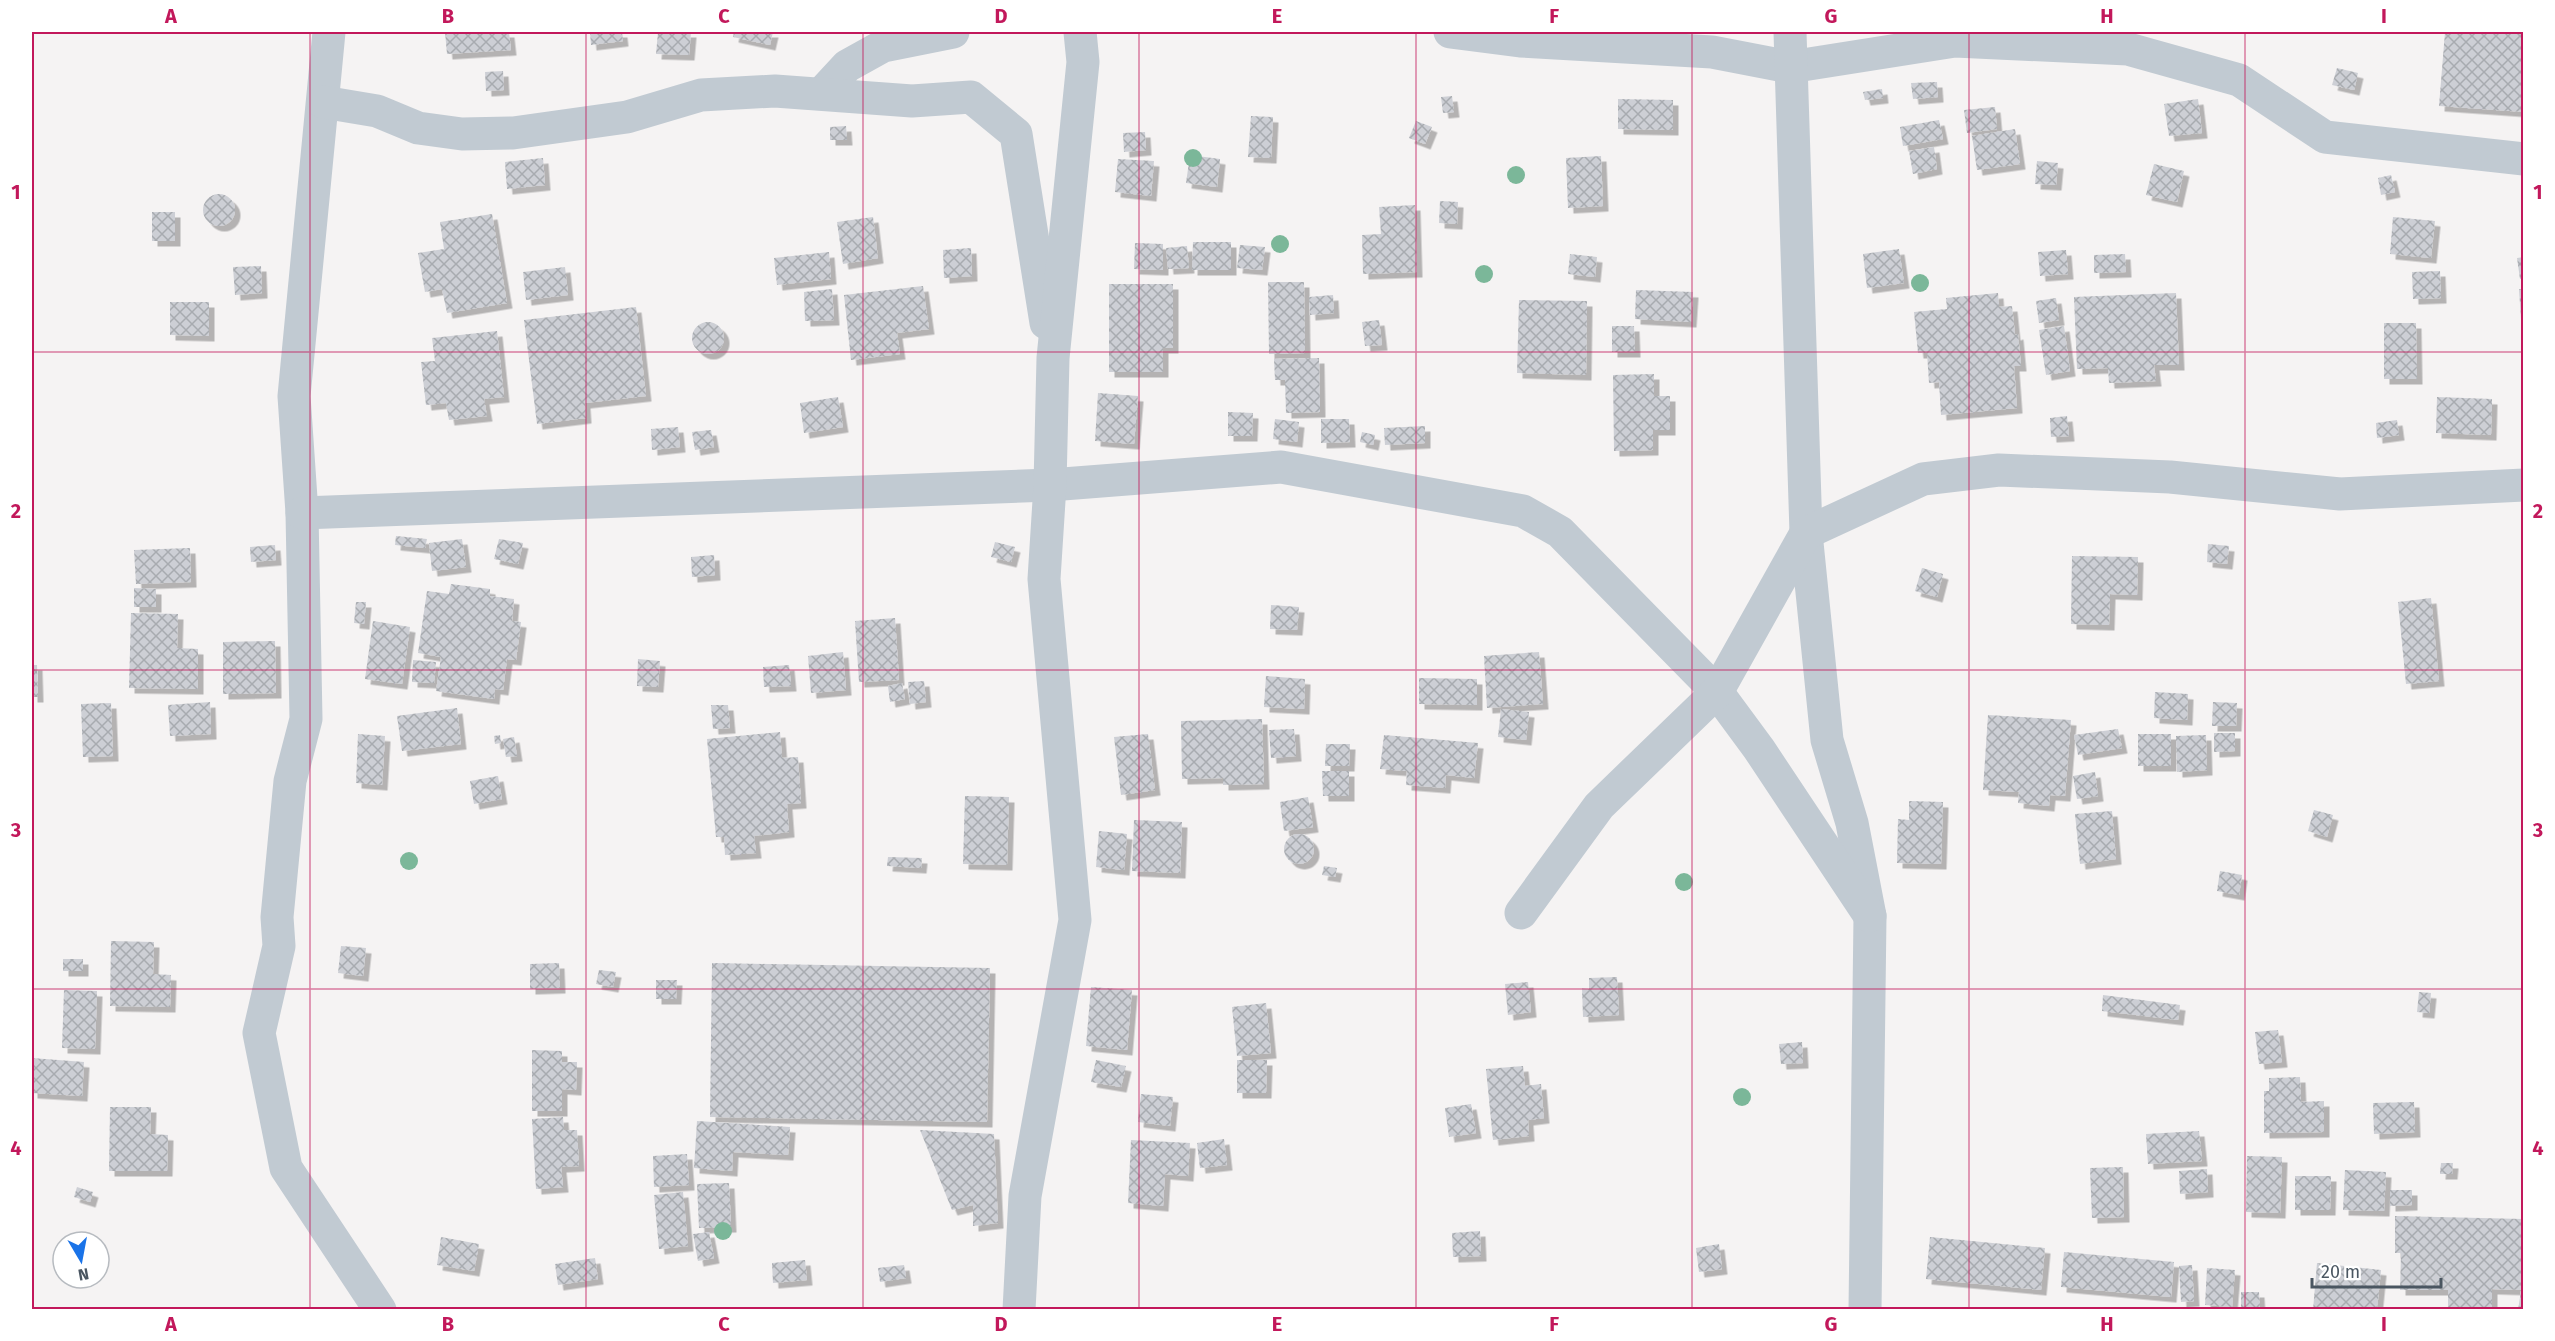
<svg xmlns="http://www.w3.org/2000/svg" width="2555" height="1341" font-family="'Fira Sans',sans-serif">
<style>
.building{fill:url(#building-cross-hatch);filter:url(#shadow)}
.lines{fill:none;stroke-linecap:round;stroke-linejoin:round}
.minor{stroke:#c1cad2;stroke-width:33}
.tree{fill:#7bb799}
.grid{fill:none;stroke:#c2185b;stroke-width:1.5;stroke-opacity:0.55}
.neatline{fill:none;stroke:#c2185b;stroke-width:2}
.grid-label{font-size:20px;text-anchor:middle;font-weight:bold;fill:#c2185b}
</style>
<defs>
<pattern id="building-cross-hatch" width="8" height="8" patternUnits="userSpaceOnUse" patternTransform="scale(1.5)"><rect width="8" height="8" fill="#cdcfd5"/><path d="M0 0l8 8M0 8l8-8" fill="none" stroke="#a8abb0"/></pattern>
<filter id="shadow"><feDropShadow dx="5.5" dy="5.5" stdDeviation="0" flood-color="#0004"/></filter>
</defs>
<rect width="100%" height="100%" fill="#f5f3f3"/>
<g class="building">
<path d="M445,32H509L511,50L447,54Z"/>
<path d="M590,32H622L623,41L591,45Z"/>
<path d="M658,32H691L689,55L656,54Z"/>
<path d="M734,32H773L770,45L733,37Z"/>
<path d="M2445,32H2524V112L2439,106Z"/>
<path d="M2337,68L2358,73L2354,90L2332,85Z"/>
<path d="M503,71L504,90L486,91L485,72Z"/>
<path d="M1937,82L1938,97L1913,99L1911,83Z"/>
<path d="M1882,89L1883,98L1865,100L1863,92Z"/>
<path d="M1452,96L1454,112L1443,113L1441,97Z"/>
<path d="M1618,99L1673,100V130L1618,129Z"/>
<path d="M2198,99L2202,133L2169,136L2164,104Z"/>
<path d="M1995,107L1997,129L1967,133L1964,110Z"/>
<path d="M1251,116L1273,117L1271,158L1248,157Z"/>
<path d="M1939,120L1943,139L1903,146L1900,127Z"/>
<path d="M1416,121L1432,127L1425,144L1409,138Z"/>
<path d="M846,126L847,140H830V127Z"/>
<path d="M2015,129L2020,164L1977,170L1972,136Z"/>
<path d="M1145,132L1146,150L1124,152L1123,133Z"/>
<path d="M1934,147L1937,169L1913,174L1909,151Z"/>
<path d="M1190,155L1220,159L1217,187L1186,183Z"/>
<path d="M1601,156L1603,206L1568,208L1566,158Z"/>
<path d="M543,158L545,185L507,189L505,162Z"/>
<path d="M1118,159L1154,161L1151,196L1115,192Z"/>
<path d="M2037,161L2058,163L2056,185L2035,184Z"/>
<path d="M2154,164L2184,171L2177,202L2146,195Z"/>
<path d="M2391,175L2395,192L2381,195L2378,178Z"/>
<circle cx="219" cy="210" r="16"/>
<path d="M1440,201L1458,202L1457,224L1439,223Z"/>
<path d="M1415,205L1417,272L1363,274L1362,235L1381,234L1379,207Z"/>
<rect x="152" y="212" width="23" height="29"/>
<path d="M492,214L507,303L447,313L442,289L425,292L418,253L444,249L440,222Z"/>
<path d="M873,217L878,258L843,264L837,222Z"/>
<path d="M2393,217L2435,221L2431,258L2390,254Z"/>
<path d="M1193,242H1231V270H1192Z"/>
<path d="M1135,243L1163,244V270L1134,269Z"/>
<path d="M1240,245L1265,247L1262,270L1237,268Z"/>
<path d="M1187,246L1189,268L1168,269L1166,248Z"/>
<path d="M971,248L972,276L944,278L943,250Z"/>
<path d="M1899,249L1904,283L1867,288L1863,254Z"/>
<path d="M2066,250L2068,274L2040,276L2038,252Z"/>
<path d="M829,252L831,279L777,285L774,258Z"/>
<path d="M1570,254L1597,257L1595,277L1568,274Z"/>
<path d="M2125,254L2126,272L2094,273V255Z"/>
<path d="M2524,257V279H2520L2517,258Z"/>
<path d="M261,266L262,293L235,295L233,267Z"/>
<path d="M565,267L568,295L526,300L523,272Z"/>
<path d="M2440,271L2441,298L2413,299L2412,272Z"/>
<path d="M1268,282H1304L1305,353L1269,354Z"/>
<path d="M1109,284H1173V348H1163V372H1109Z"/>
<path d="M923,286L929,329L897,333L900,354L851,360L844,295Z"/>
<path d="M832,289L834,320L805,321L804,292Z"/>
<path d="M2519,289H2524V319H2521Z"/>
<path d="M1636,290L1693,292L1691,322L1635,319Z"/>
<path d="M1998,293L1999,307L2012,306L2015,335L2018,334L2021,366H2014L2017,408L1941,415L1939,382L1929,383L1927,353H1918L1914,312L1947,309L1946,298Z"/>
<path d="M2176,293L2179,365H2154L2156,381L2109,383L2108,368L2077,369L2074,297Z"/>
<path d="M1333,295L1334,313L1310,315L1309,297Z"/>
<path d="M2056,298L2059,320L2039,323L2036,301Z"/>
<path d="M1519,300L1587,301L1586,375L1517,373Z"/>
<path d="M170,302H209V336L170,335Z"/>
<path d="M636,307L646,396L585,403L586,418L537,424L524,320Z"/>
<path d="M1379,320L1382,345L1365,346L1362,322Z"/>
<circle cx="708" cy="338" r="16"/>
<path d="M2384,323H2416L2417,379H2384Z"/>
<path d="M1612,326H1634L1635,352H1612Z"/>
<path d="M2064,326L2070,371L2046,375L2039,330Z"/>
<path d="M497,331L504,397L484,399L487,416L449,420L446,403L426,405L421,362L435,361L432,338Z"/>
<path d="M1319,358L1320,412L1286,413L1285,380H1275L1274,359Z"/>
<path d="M1654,374V396H1670V430H1653V450L1614,451L1613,375Z"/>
<path d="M1098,393L1138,396L1134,444L1095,441Z"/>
<path d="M838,397L843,427L804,433L800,403Z"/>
<path d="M2437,397L2492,399L2491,435L2436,433Z"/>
<path d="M1228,412L1253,413L1252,436H1228Z"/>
<path d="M2067,416L2069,436L2051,437L2050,418Z"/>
<path d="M1275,419L1299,422L1297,442L1273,439Z"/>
<path d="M1321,419H1349L1350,442L1321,443Z"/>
<path d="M2397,420L2399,435L2377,438L2376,423Z"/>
<path d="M1425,426V443L1385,445L1384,428Z"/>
<path d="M678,427L680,447L652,450L651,429Z"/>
<path d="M711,430L714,447L695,450L692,432Z"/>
<path d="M1362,432L1375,435L1373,445L1360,442Z"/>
<path d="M396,536L427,539L425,548L395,545Z"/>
<path d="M462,539L466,567L432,571L429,543Z"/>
<path d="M499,539L523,543L518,564L494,559Z"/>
<path d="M995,542L1015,547L1011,562L991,557Z"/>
<path d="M2208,544L2229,546L2227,564L2207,562Z"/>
<path d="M275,545L276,560L251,562L250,547Z"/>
<path d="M190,548L191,582L136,584L134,550Z"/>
<path d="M714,555L715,575L692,577L691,557Z"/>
<path d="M2072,556L2138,557L2137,595L2110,594L2109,625L2071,624Z"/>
<path d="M1922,568L1943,574L1937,597L1915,591Z"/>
<path d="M451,584L490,589V596L514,599L512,621L521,622L516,660L507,659L503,690L495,689L494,699L436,691L441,657L418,653L427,591L449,594Z"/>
<path d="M134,588L156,589V607H134Z"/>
<path d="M2431,598L2439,681L2406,684L2398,602Z"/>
<path d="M356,602H366L364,624L354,623Z"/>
<path d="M1271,605L1299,607L1297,630L1270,629Z"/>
<path d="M131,613L178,614L177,648L198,649V689L129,688Z"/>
<path d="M895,618L899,680L859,682L855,621Z"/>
<path d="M373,621L410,627L402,684L365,679Z"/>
<path d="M275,641L276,693L223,694V642Z"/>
<path d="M843,652L846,690L811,693L808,656Z"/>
<path d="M1539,652L1543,704L1487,708L1484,656Z"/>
<path d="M638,659L660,661L658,687L637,686Z"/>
<path d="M413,660L436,662L434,683L412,682Z"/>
<path d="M32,665H37L38,697H32Z"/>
<path d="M789,665L791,686L764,687L763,667Z"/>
<path d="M1266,676L1305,679L1304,709L1264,707Z"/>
<path d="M1419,678L1477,679V705L1419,704Z"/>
<path d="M924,681L926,702L910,704L908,682Z"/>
<path d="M902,683L905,699L890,702L888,686Z"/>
<path d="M2155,692L2188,694L2187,720L2154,718Z"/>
<path d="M210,702L211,734L170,736L168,705Z"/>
<path d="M2213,702L2237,703L2236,726H2212Z"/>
<path d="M111,703L113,756L83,757L81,704Z"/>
<path d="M711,705H728L730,728L713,729Z"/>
<path d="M457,708L461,744L402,751L397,716Z"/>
<path d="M1501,709L1529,712L1526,740L1498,737Z"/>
<path d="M1988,715L2071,720L2065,796L2050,795L2049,806L2018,803L2019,792L1983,790Z"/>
<path d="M1262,719L1264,784L1223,785V778L1182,779L1181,721Z"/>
<path d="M1294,729L1296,756L1271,758L1269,730Z"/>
<path d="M2118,729L2122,748L2078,755L2074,735Z"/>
<path d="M780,732L782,758L798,757L801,803L787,804L789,832L754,836L756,853L725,855L724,837H716L707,739Z"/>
<path d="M2214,733H2235V751L2214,752Z"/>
<path d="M358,734L385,736L382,785L356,783Z"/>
<path d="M1148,734L1155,790L1121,795L1114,737Z"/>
<rect x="2138" y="734" width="33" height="32"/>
<path d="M500,735L501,743L495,744L494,736Z"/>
<path d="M1384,735L1478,743L1474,778L1446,775L1445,788L1406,785L1407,771L1380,769Z"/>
<path d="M2206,735L2207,770L2177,772L2176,736Z"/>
<path d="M514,737L517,756L506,757L503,739Z"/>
<path d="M1326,744H1350L1349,766H1325Z"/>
<path d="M1322,771H1349V796H1323Z"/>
<path d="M2095,772L2098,796L2077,799L2073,776Z"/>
<path d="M498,776L502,799L474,804L470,781Z"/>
<path d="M965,796L1009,797L1007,865L963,864Z"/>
<path d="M1308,797L1313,827L1284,831L1280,802Z"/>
<path d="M1909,801L1943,802L1941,864L1897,863L1898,819L1909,820Z"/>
<path d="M2314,810L2333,815L2327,837L2308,831Z"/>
<path d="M2112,811L2116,859L2080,864L2075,814Z"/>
<path d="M1134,820L1182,822L1180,873L1132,871Z"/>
<path d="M1099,831L1127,834L1124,870L1096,867Z"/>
<circle cx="1299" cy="849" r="15"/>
<path d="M888,857L922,858L921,868L887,866Z"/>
<path d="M1324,866L1337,868L1335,877L1322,875Z"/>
<path d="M2220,871L2242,875L2239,895L2217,891Z"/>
<path d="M111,941L154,942L153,974L171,975L170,1007L110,1006Z"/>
<path d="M341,946L366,948L363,976L338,973Z"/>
<rect x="63" y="959" width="20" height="12"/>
<path d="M559,963L560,988L530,989V964Z"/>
<path d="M712,963L990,968L987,1122L710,1117Z"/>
<path d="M599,970L616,972L613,987L596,984Z"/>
<path d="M1617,977L1619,1015L1583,1017L1582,988L1589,989V978Z"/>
<path d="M656,980H677L676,999H656Z"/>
<path d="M1528,982L1531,1012L1508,1015L1505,984Z"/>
<path d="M1091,987L1132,990L1127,1050L1086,1046Z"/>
<path d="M64,990L97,991L95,1049L62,1048Z"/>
<path d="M2419,992L2431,993L2429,1013L2417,1012Z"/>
<path d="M2103,995L2180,1005L2178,1020L2102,1011Z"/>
<path d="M1266,1003L1271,1053L1237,1056L1232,1007Z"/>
<path d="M2278,1030L2282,1062L2259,1064L2255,1032Z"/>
<path d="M1802,1042L1803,1063L1781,1064L1779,1044Z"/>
<path d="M532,1050L562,1051V1062H577L576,1090L562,1089V1111H532Z"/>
<path d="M32,1058L84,1062L82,1096L32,1093Z"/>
<path d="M1096,1060L1126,1066L1121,1087L1091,1082Z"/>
<path d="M1237,1060H1267L1266,1093H1237Z"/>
<path d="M1523,1066L1525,1086L1541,1084L1544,1118L1528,1120L1529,1136L1493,1140L1486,1069Z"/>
<path d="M2300,1077L2301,1102L2324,1101V1132L2264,1133V1091H2269V1078Z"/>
<path d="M1141,1094L1173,1097L1170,1126L1138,1122Z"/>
<path d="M2414,1102L2415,1132L2374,1134L2373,1103Z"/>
<path d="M1471,1104L1476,1133L1449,1137L1445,1108Z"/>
<path d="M110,1107H151L150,1134L168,1135L167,1171H109Z"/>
<path d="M563,1117L564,1130H577L579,1166L561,1167L563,1187L536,1189L532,1119Z"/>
<path d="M697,1121L790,1127L788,1155L733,1152L732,1171L694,1168Z"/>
<path d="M920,1130L994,1134L998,1223L973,1226V1205L952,1210Z"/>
<path d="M2199,1131L2202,1161L2148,1164L2146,1134Z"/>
<path d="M1224,1139L1227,1165L1200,1168L1197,1143Z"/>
<path d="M1131,1140L1190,1143L1188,1176L1165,1174L1163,1206L1128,1203Z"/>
<path d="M687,1154L689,1185L654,1187L653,1156Z"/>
<path d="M2247,1156L2282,1157L2280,1213L2246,1212Z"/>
<path d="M2441,1163H2453L2452,1174H2440Z"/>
<path d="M2123,1167L2124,1217L2092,1218L2090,1168Z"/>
<path d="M2207,1169L2208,1192L2180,1194L2179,1171Z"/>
<path d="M2345,1170L2386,1172L2384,1211L2343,1210Z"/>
<path d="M2295,1176H2331L2330,1210H2295Z"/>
<path d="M729,1183L731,1227L699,1228L697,1184Z"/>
<path d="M77,1187L93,1192L90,1202L74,1197Z"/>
<path d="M2390,1190H2412V1205L2390,1206Z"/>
<path d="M683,1192L688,1246L659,1249L654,1195Z"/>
<path d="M2395,1216L2524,1219V1290L2492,1289V1310H2448V1290H2400L2401,1253H2395Z"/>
<path d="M1480,1231L1481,1256L1453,1257L1452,1233Z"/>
<path d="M709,1232L714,1258L698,1261L693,1234Z"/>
<path d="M441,1237L479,1244L474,1271L437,1265Z"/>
<path d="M1930,1237L2045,1248L2041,1290L1926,1279Z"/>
<path d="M1719,1244L1722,1269L1699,1272L1696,1248Z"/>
<path d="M2064,1252L2174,1262L2171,1297L2061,1287Z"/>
<path d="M595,1258L598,1279L558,1285L555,1264Z"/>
<path d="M805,1260L807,1280L773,1283L772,1263Z"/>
<path d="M2317,1263L2381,1270L2377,1310H2313Z"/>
<path d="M904,1265L906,1278L880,1282L878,1268Z"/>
<path d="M2192,1265L2194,1301L2181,1302L2179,1266Z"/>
<path d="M2207,1268L2235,1270L2232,1307L2205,1305Z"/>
<path d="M2521,1291L2524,1292V1310H2518Z"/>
<path d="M2241,1292H2259L2260,1308L2241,1309Z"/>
</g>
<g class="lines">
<g class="minor">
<path d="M329,32L294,396L302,513L306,719L290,781L277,917L279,946L259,1033L286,1168L380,1310"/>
<path d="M1450,32L1520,41L1712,52L1790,67L1955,41L2128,49L2239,80L2325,137L2524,159"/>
<path d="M1790,32L1806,533L1827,740L1852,823L1870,916L1865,1310"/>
<path d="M822,93L847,66L883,46L953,32"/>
<path d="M323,102L377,111L418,128L462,134L513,133L627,117L701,95L775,91L912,101L971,97L1016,134L1046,323"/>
<path d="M302,513L1050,485L1281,467L1523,511L1560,532L1717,692L1759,749L1870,916"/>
<path d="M1521,913L1599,806L1717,692L1806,533L1923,479L1999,470L2170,477L2340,494L2524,485"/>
<path d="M1019,1310L1025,1196L1075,920L1044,579L1050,485L1053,358L1083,62L1080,32"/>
</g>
</g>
<g class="tree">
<circle cx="1193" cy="158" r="9"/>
<circle cx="1516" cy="175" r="9"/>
<circle cx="1280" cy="244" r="9"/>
<circle cx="1484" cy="274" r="9"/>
<circle cx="1920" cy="283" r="9"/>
<circle cx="409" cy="861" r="9"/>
<circle cx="1684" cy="882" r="9"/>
<circle cx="1742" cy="1097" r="9"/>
<circle cx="723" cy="1231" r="9"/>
</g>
<path class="grid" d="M310,32V1310M586,32V1310M863,32V1310M1139,32V1310M1416,32V1310M1692,32V1310M1969,32V1310M2245,32V1310M32,352H2524M32,670H2524M32,989H2524"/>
<rect width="2555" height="1341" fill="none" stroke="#ffffff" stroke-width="66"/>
<g transform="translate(81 1260) rotate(170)"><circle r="28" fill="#ffffff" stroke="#b7bbc0" stroke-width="1.5"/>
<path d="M0-4.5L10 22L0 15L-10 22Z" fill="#1a73e8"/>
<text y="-9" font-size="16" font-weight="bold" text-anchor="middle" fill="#4a5661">N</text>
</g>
<path d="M2312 1278v9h129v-9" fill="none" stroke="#4a5661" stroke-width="3"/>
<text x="2321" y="1278" font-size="18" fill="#4a5661" stroke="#ffffff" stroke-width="4.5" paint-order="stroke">20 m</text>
<rect x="33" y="33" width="2489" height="1275" class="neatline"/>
<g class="grid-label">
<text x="171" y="23">A</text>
<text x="448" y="23">B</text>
<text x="724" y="23">C</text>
<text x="1001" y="23">D</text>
<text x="1277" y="23">E</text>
<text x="1554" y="23">F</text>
<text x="1831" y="23">G</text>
<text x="2107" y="23">H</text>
<text x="2384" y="23">I</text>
<text x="16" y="199">1</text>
<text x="2538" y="199">1</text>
<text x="16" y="518">2</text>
<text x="2538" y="518">2</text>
<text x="16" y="837">3</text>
<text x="2538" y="837">3</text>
<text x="16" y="1155">4</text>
<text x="2538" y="1155">4</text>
<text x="171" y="1331">A</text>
<text x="448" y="1331">B</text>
<text x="724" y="1331">C</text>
<text x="1001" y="1331">D</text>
<text x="1277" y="1331">E</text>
<text x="1554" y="1331">F</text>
<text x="1831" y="1331">G</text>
<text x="2107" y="1331">H</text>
<text x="2384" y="1331">I</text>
</g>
</svg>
